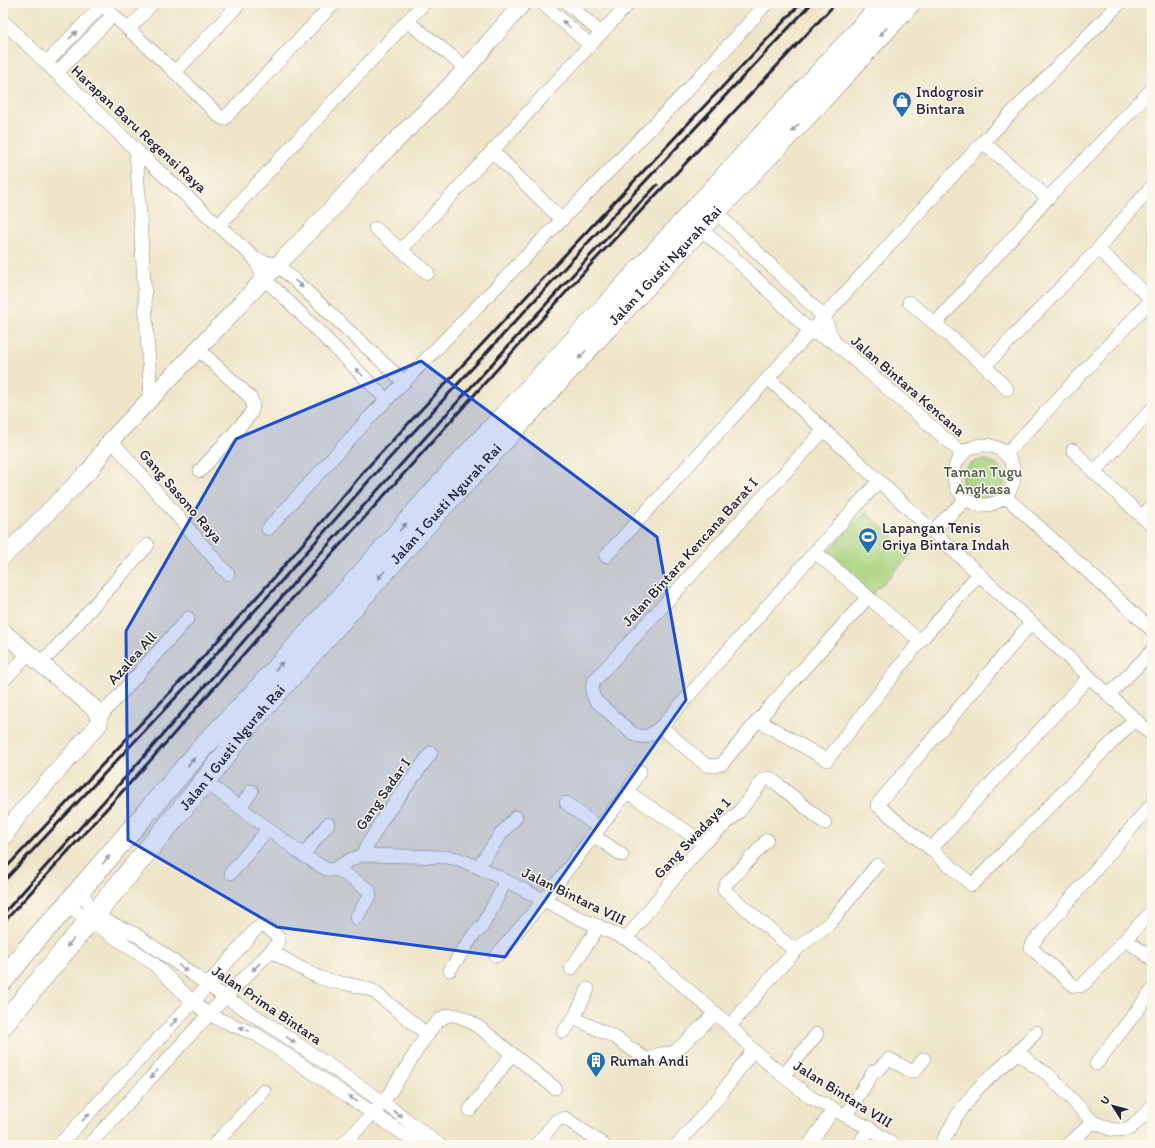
<svg xmlns="http://www.w3.org/2000/svg" width="1155" height="1148" font-family="Itim,sans-serif">
<style>
.green{fill:#a9d37f;stroke:#667a5d}
.lines{fill:none;stroke-linecap:round;stroke-linejoin:round}
.minor-casing{stroke:#888482;stroke-width:14}
.tertiary-casing{stroke:#888482;stroke-width:18}
.primary-casing{stroke:#888482;stroke-width:22}
.minor{stroke:#fff;stroke-width:13}
.tertiary{stroke:#fff;stroke-width:17}
.primary{stroke:#fff;stroke-width:21}
.rail{stroke:#22223b;stroke-width:3}
.oneway{fill:#9c9ca7}
.marked{fill:#1d4ed8;fill-opacity:0.2;stroke:#1d4ed8;stroke-width:3;stroke-linejoin:round}
.labels{text-anchor:middle;dominant-baseline:central;stroke-width:3;stroke-linejoin:round;paint-order:stroke}
.poi-label{font-size:15px;fill:#22223b;stroke:#fbf7ec;text-anchor:start}
.street-label{font-size:15px;fill:#22223b;stroke:#fbf7ec}
.park-label{font-size:15px;fill:#4a574f;stroke:#fbf7ec}
</style>
<rect width="100%" height="100%" fill="#fbf7ec"/>
<filter id="ink" filterUnits="userSpaceOnUse"><feTurbulence type="fractalNoise" baseFrequency=".025" numOctaves="2"/><feDisplacementMap in="SourceGraphic" scale="8" xChannelSelector="R" yChannelSelector="G"/><feConvolveMatrix kernelMatrix="1 2 1 2 8 2 1 2 1" color-interpolation-filters="sRGB"/></filter>
<filter id="wash" filterUnits="userSpaceOnUse"><feTurbulence type="fractalNoise" baseFrequency=".012" numOctaves="4" result="noise"/><feDisplacementMap in="SourceGraphic" scale="16" xChannelSelector="R" yChannelSelector="G"/><feGaussianBlur stdDeviation="0.9" result="paint"/><feColorMatrix in="noise" values="0 0 0 0 0 0 0 0 0 0 0 0 0 0 0 0 0 1.4 0 .05"/><feComposite in="paint" operator="in"/></filter>
<g filter="url(#wash)">
<rect width="100%" height="100%" fill="#eee5c8"/>
<g class="green">
<circle cx="983" cy="481" r="21"/>
<path d="M866,512L911,554L870,597L825,555Z"/>
</g>
</g>
<g filter="url(#ink)">
<g class="lines">
<g class="minor-casing">
<g id="minor">
<path d="M100,3L175,72L219,116L224,119L225,118L334,3"/>
<path d="M542,3L590,45"/>
<path d="M567,3L601,33"/>
<path d="M3,21L136,150L251,255L255,259L264,279L283,296L387,400"/>
<path d="M407,21L450,55L466,69"/>
<path d="M129,29L153,3"/>
<path d="M46,63L102,5"/>
<path d="M175,72L240,3"/>
<path d="M57,73L113,15"/>
<path d="M983,142L1048,198"/>
<path d="M136,150L151,399"/>
<path d="M492,151L562,220"/>
<path d="M716,212L824,317L834,342"/>
<path d="M219,225L424,3"/>
<path d="M375,228L428,273"/>
<path d="M700,228L741,264L811,332L834,342L962,453"/>
<path d="M1098,249L1152,300"/>
<path d="M401,250L629,3"/>
<path d="M255,259L278,265L404,382"/>
<path d="M909,302L985,366L1007,389"/>
<path d="M935,324L1048,198L1152,89"/>
<path d="M198,349L249,396C254,403 254,407 250,415L200,471"/>
<path d="M985,366L1098,249L1152,186"/>
<path d="M768,378L1152,735"/>
<path d="M824,430L595,680C591,688 591,692 595,700L633,734C646,740 651,734 661,727L815,552L879,481"/>
<path d="M111,440L228,574"/>
<circle cx="984" cy="475" r="30"/>
<path d="M1073,450L1094,472L1152,526"/>
<path d="M1006,454L1152,299"/>
<path d="M1094,472L1152,409"/>
<path d="M1005,496L1152,630"/>
<path d="M1142,516L1152,506"/>
<path d="M268,529L370,417L677,101L730,44L767,3"/>
<path d="M932,531L966,500"/>
<path d="M815,552L920,641"/>
<path d="M606,556L983,142L1120,3"/>
<path d="M1031,623L877,805L931,849L972,885L1135,719"/>
<path d="M40,662L52,652L148,545"/>
<path d="M3,681L29,653"/>
<path d="M1109,695L1152,651"/>
<path d="M99,718L188,618"/>
<path d="M758,720L827,760L920,641L979,574"/>
<path d="M661,727L706,765L714,766L722,764L758,720L868,597"/>
<path d="M205,781L303,855L326,869L332,870L352,859L362,855L446,857L458,859L478,867L544,900L577,917L626,939L640,948L730,1026L753,1050L783,1076L810,1097L869,1128L894,1145"/>
<path d="M627,792L704,843"/>
<path d="M566,803L599,828"/>
<path d="M1152,804L1031,945V948L1074,986H1080L1085,983L1152,911"/>
<path d="M240,807L252,791"/>
<path d="M593,835L622,855"/>
<path d="M767,840L741,869L726,884L724,889L725,891L795,951"/>
<path d="M931,849L1089,677"/>
<path d="M303,855L328,824"/>
<path d="M362,855L382,820L431,753"/>
<path d="M478,867L501,834L516,817"/>
<path d="M336,868L369,890L370,895L356,918"/>
<path d="M231,873L268,829"/>
<path d="M80,890L95,913L108,922L135,934L151,945L225,997L265,1022L383,1102L440,1145"/>
<path d="M67,905L154,964L193,1002L209,1015L257,1035L420,1145"/>
<path d="M626,939L680,871L704,843L739,812L762,782L768,778H770L825,823"/>
<path d="M1126,940L1152,959"/>
<path d="M271,951C288,960 304,972 321,978C338,984 357,984 373,991L428,1035"/>
<path d="M496,956L544,900L627,792L640,771"/>
<path d="M571,969L599,926"/>
<path d="M450,970L474,934L482,927L506,881"/>
<path d="M574,1018L616,1038L647,1060L660,1054L671,1053L676,1051L716,1013"/>
<path d="M730,1026L775,973L800,946L831,922L877,865"/>
<path d="M563,1032L574,1018L588,989"/>
<path d="M1018,1052L1033,1065L1049,1075L1093,1122L1110,1129L1118,1130L1129,1129L1134,1125L1152,1106"/>
<path d="M512,1054L555,1088"/>
<path d="M1096,1064L1152,991"/>
<path d="M783,1076L817,1034"/>
<path d="M846,1115L874,1071L879,1069L889,1059L911,1071H915L924,1059"/>
<path d="M59,1145L193,1002L255,930L261,926L268,928L278,937V942L271,951L225,997L89,1145"/>
<path d="M214,1145L264,1091"/>
<path d="M342,1145C356,1131 370,1118 382,1103C396,1085 408,1064 421,1044C428,1034 437,1016 451,1015C468,1014 498,1043 512,1054L470,1110"/>
<path d="M536,1145L557,1120L565,1118L604,1145"/>
<path d="M677,1145L719,1097L753,1050"/>
<path d="M809,1145L834,1109"/>
<path d="M859,1145L869,1128"/>
<path d="M941,1145L956,1117L977,1089L1018,1052L1036,1032"/>
<path d="M1068,1145L1093,1122"/>
</g>
</g>
<g class="tertiary-casing">
<g id="tertiary">
<path d="M3,557L90,470L111,440L198,349L264,279L330,211L372,164L423,114L466,69L523,3"/>
<path d="M3,632L95,709L99,718V724L29,803L18,816L3,838"/>
</g>
</g>
<g class="primary-casing">
<g id="primary">
<path d="M3,980L37,938L67,905L203,747L251,697L354,583L448,476L591,323L884,3"/>
<path id="s1" d="M3,1025L205,781L251,722L440,509L471,476L602,333L758,166L811,111L910,3"/>
</g>
</g>
<use href="#minor" class="minor"/>
<use href="#tertiary" class="tertiary"/>
<use href="#primary" class="primary"/>
<g class="rail">
<path d="M3,871L204,656L272,580L367,468L576,243L801,3"/>
<path d="M3,882L207,664L277,586L373,476L581,250L812,3"/>
<path d="M3,914L140,761L299,577L588,258L657,185"/>
<path d="M3,923L149,762L305,584L593,262L836,3"/>
</g>
</g>
<defs><path id="oneway-solid" d="M-6-.8H1V-3.2L6.5 0L1 3.2V.8H-6Z"/></defs>
<g class="oneway">
<use href="#oneway-solid" transform="translate(566 24) rotate(-139)"/>
<use href="#oneway-solid" transform="translate(883 32) rotate(132)"/>
<use href="#oneway-solid" transform="translate(73 35) rotate(-46)"/>
<use href="#oneway-solid" transform="translate(795 128) rotate(134)"/>
<use href="#oneway-solid" transform="translate(299 284) rotate(43)"/>
<use href="#oneway-solid" transform="translate(582 355) rotate(132)"/>
<use href="#oneway-solid" transform="translate(359 372) rotate(-135)"/>
<use href="#oneway-solid" transform="translate(403 527) rotate(-49)"/>
<use href="#oneway-solid" transform="translate(381 575) rotate(132)"/>
<use href="#oneway-solid" transform="translate(279 666) rotate(-48)"/>
<use href="#oneway-solid" transform="translate(191 762) rotate(-50)"/>
<use href="#oneway-solid" transform="translate(106 860) rotate(-49)"/>
<use href="#oneway-solid" transform="translate(70 943) rotate(129)"/>
<use href="#oneway-solid" transform="translate(256 967) rotate(136)"/>
<use href="#oneway-solid" transform="translate(183 968) rotate(34)"/>
<use href="#oneway-solid" transform="translate(174 1022) rotate(-47)"/>
<use href="#oneway-solid" transform="translate(244 1029) rotate(-158)"/>
<use href="#oneway-solid" transform="translate(291 1040) rotate(34)"/>
<use href="#oneway-solid" transform="translate(154 1074) rotate(133)"/>
<use href="#oneway-solid" transform="translate(353 1099) rotate(-146)"/>
<use href="#oneway-solid" transform="translate(398 1114) rotate(37)"/>
<use href="#oneway-solid" transform="translate(86 1117) rotate(-47)"/>
</g>
</g>
<path class="marked" d="M421,361L657,537L686,700L505,957L277,927L128,840L126,631L236,439Z"/>
<defs>
<g id="shop-pin" transform="scale(1)"><path d="M0 17L-7.5 6A9.5 9.5 0 1 1 7.5 6Z" fill="#1f6fb2" stroke="#fbf7ec"/><path d="M-5-2.5h2.3a2.7 3.5 0 0 1 5.4 0H5L5.5 6h-11ZM-1.5-2.5h3a1.5 2.3 0 0 0-3 0Z" fill="#fff"/></g>
<g id="stadium-pin" transform="scale(1)"><path d="M0 17L-7.5 6A9.5 9.5 0 1 1 7.5 6Z" fill="#1f6fb2" stroke="#fbf7ec"/><path d="M0-5a6.5 5 0 1 0 0 10a6.5 5 0 1 0 0-10ZM-3.5-1.8h7v3.6h-7Z" fill="#fff"/></g>
<g id="building-pin" transform="scale(1)"><path d="M0 17L-7.5 6A9.5 9.5 0 1 1 7.5 6Z" fill="#1f6fb2" stroke="#fbf7ec"/><path d="M-4-6H4V6H1V3H-1V6H-4ZM-2.5-4.3h1.7v1.8h-1.7ZM.8-4.3h1.7v1.8H.8ZM-2.5-1h1.7V.8h-1.7ZM.8-1h1.7V.8H.8Z" fill="#fff"/></g>
</defs>
<g fill-rule="evenodd">
<use href="#shop-pin" x="902" y="101"/>
<use href="#stadium-pin" x="868" y="537"/>
<use href="#building-pin" x="596" y="1061"/>
</g>
<g class="labels">
<g class="poi-label">
<text x="916" y="92">Indogrosir<tspan x="916" dy="17">Bintara</tspan></text>
<text x="882" y="528">Lapangan Tenis<tspan x="882" dy="17">Griya Bintara Indah</tspan></text>
<text x="610" y="1061">Rumah Andi</text>
</g>
<g class="street-label">
<text transform="translate(139 129) rotate(43)">Harapan Baru Regensi Raya</text>
<text stroke="none"><textPath href="#s1" startOffset="1008">Jalan I Gusti Ngurah Rai</textPath></text>
<text transform="translate(908 386) rotate(41)">Jalan Bintara Kencana</text>
<text transform="translate(181 496) rotate(49)">Gang Sasono Raya</text>
<text stroke="none"><textPath href="#s1" startOffset="684">Jalan I Gusti Ngurah Rai</textPath></text>
<text transform="translate(690 552) rotate(-48)">Jalan Bintara Kencana Barat I</text>
<text transform="translate(132 658) rotate(-48)">Azalea All</text>
<text stroke="none"><textPath href="#s1" startOffset="360">Jalan I Gusti Ngurah Rai</textPath></text>
<text transform="translate(383 794) rotate(-55)">Gang Sadar I</text>
<text transform="translate(692 838) rotate(-47)">Gang Swadaya 1</text>
<text transform="translate(574 896) rotate(26)">Jalan Bintara VIII</text>
<text transform="translate(267 1005) rotate(34)">Jalan Prima Bintara</text>
<text transform="translate(843 1094) rotate(32)">Jalan Bintara VIII</text>
</g>
<g class="park-label">
<text x="983" y="472">Taman Tugu<tspan x="983" dy="17">Angkasa</tspan></text>
</g>
</g>
<rect width="1155" height="1148" fill="none" stroke="#fbf7ec" stroke-width="16"/>
<g transform="translate(1113 1106) rotate(306)" stroke="#fbf7ec" stroke-width="3" paint-order="stroke">
<path d="M0-3L7 15L0 10L-7 15Z" fill="#22223b"/>
<text y="-6" font-size="11" font-weight="bold" text-anchor="middle" fill="#22223b">U</text>
</g>
</svg>
